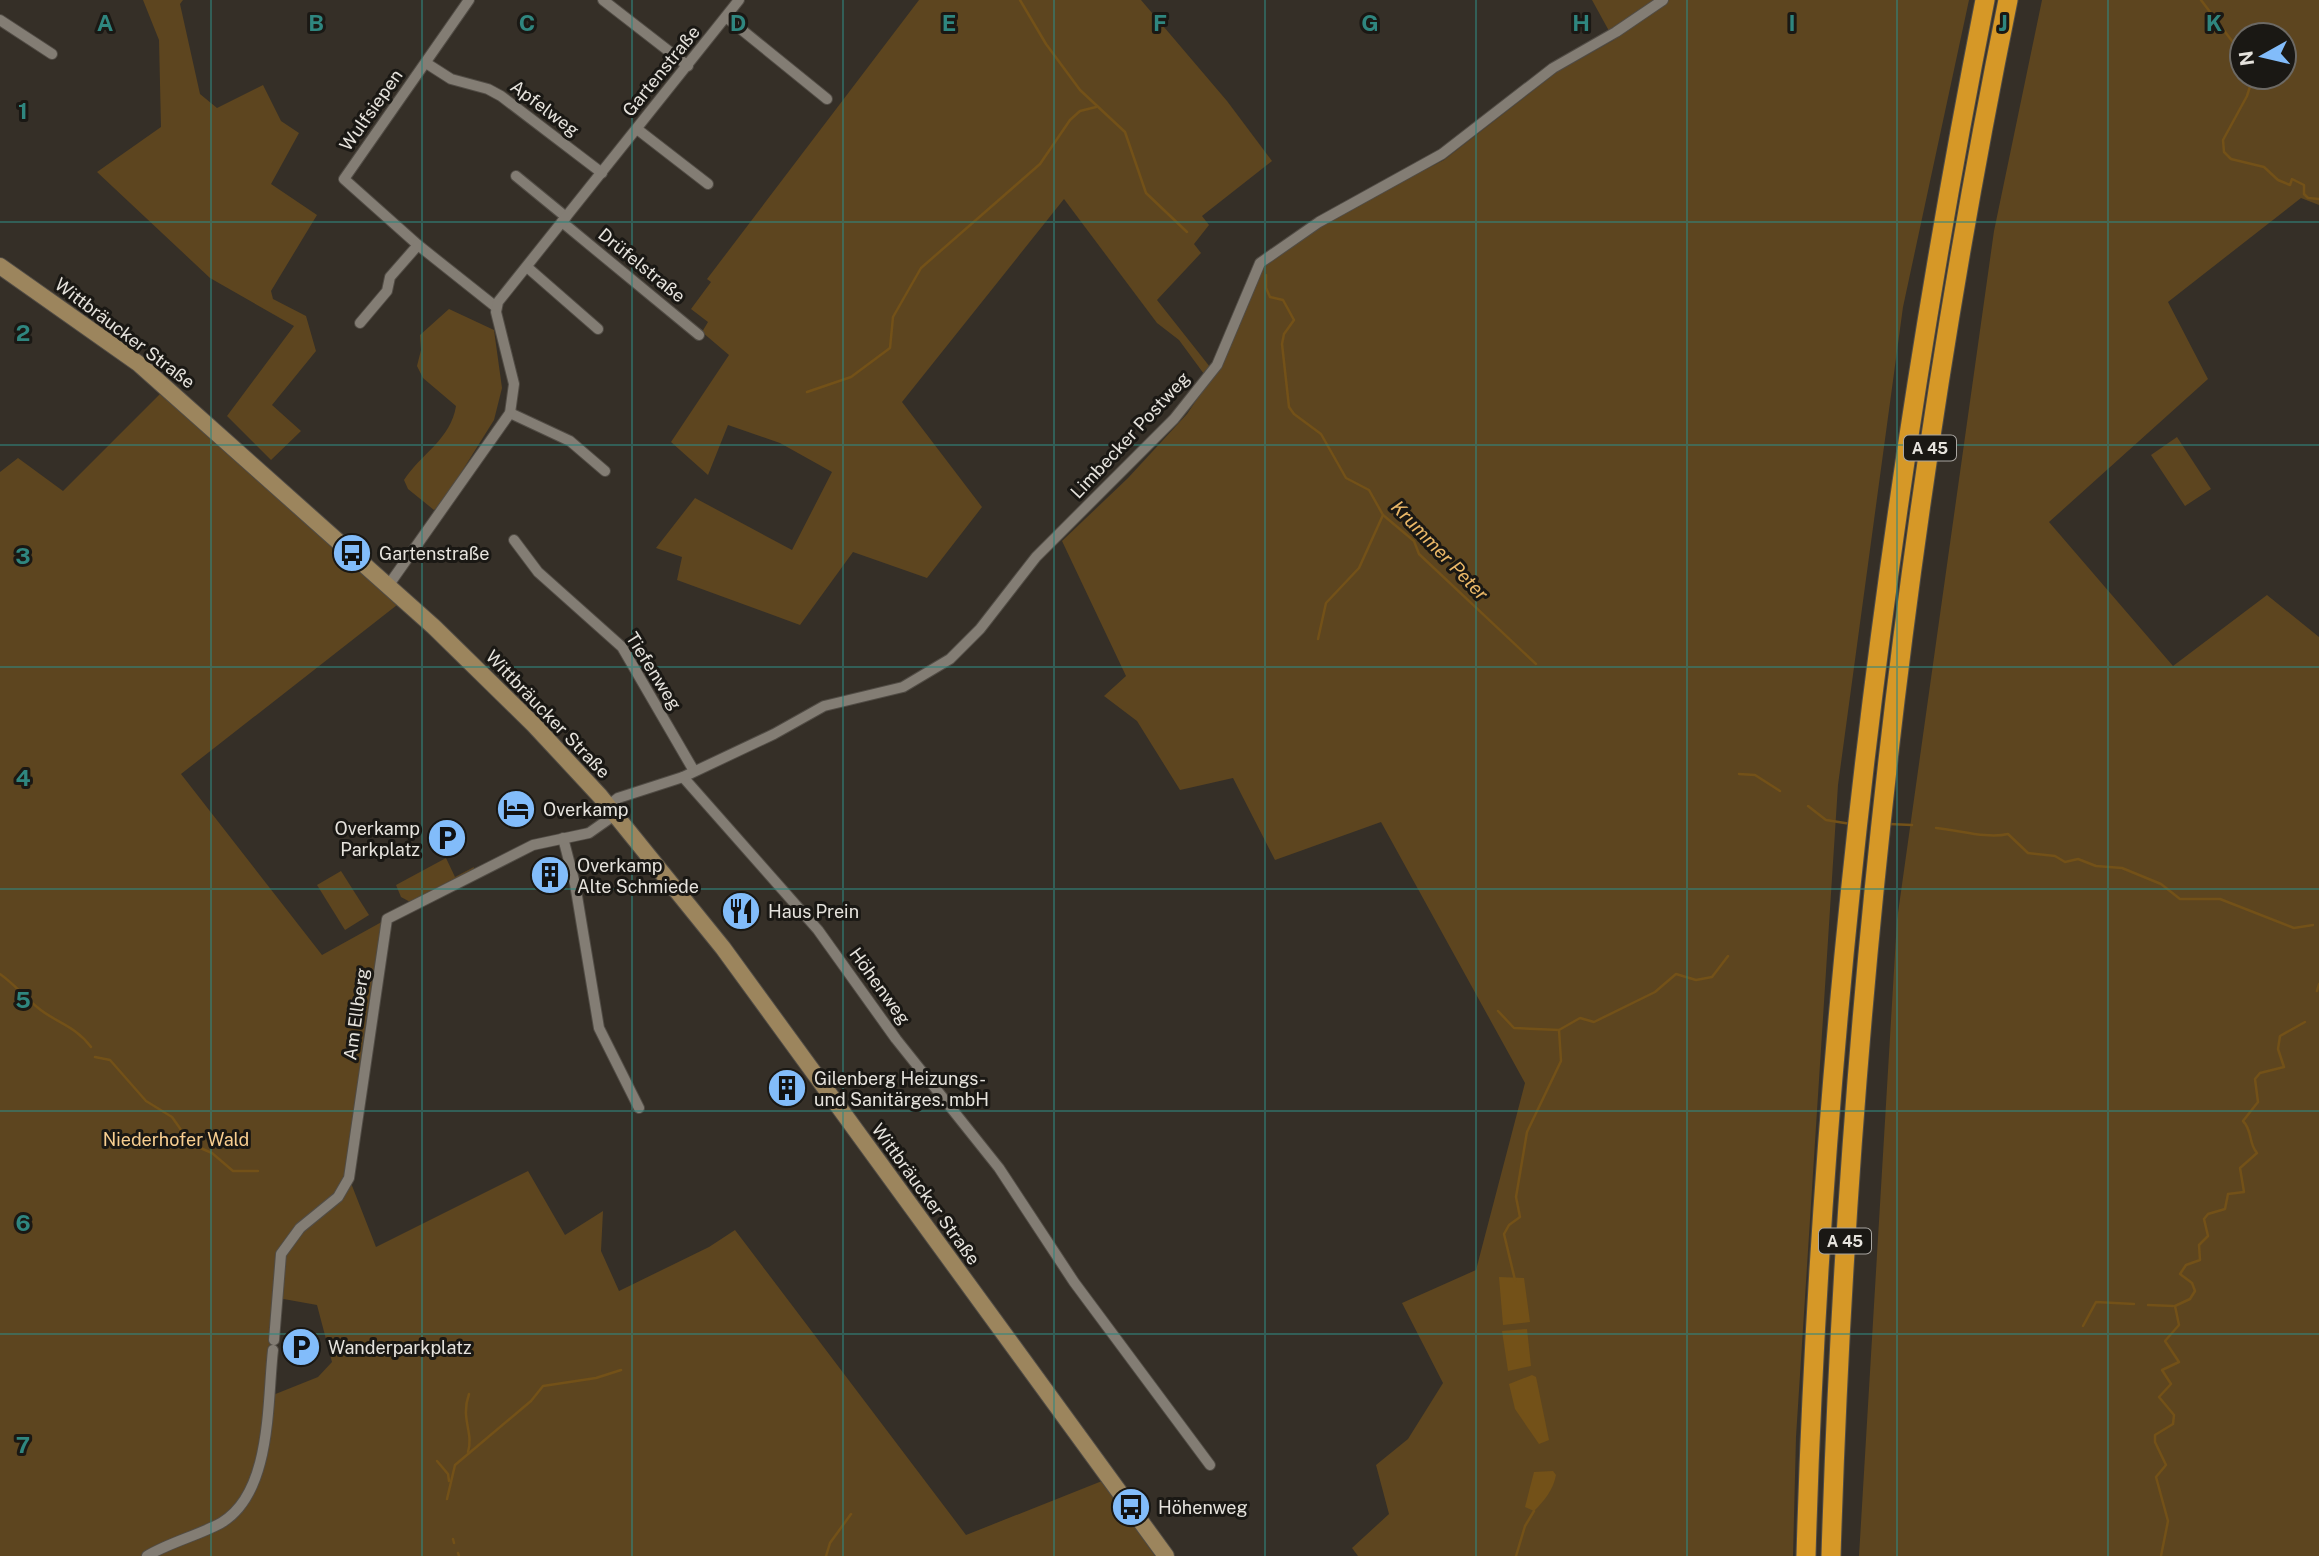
<svg xmlns="http://www.w3.org/2000/svg" width="2319" height="1556" font-family="'Public Sans',sans-serif">
<style>
.green{fill:#5d451f;fill-rule:evenodd}
.water{fill:#735118}
.lines{fill:none;stroke-linecap:round;stroke-linejoin:round}
.stream{stroke:#735118;stroke-width:2.5}
.minor-casing{stroke:#514c45;stroke-width:12}
.secondary-casing{stroke:#514c45;stroke-width:18}
.motorway-casing{stroke:#514c45;stroke-width:21}
.minor{stroke:#837d74;stroke-width:10}
.secondary{stroke:#9c855d;stroke-width:16}
.motorway{stroke:#d69827;stroke-width:19}
.grid{fill:none;stroke:#2f867f;stroke-width:2;stroke-opacity:0.55}
.labels{text-anchor:middle;dominant-baseline:central;stroke-width:6;stroke-linejoin:round;paint-order:stroke}
.shield{fill:#1a1814;stroke:#a9a6a1;stroke-width:2}
.shield-label{font-size:16px;font-weight:bold;fill:#e6e3dd}
.street-label{font-size:18px;fill:#e6e3dd;stroke:#1a1814}
.poi-label{font-size:18px;fill:#e6e3dd;stroke:#1a1814;text-anchor:start}
.park-label{font-size:18px;fill:#f8ce90;stroke:#1a1814}
.water-label{font-size:19px;font-style:italic;fill:#eab767;stroke:#1a1814}
.grid-label{font-size:23px;text-anchor:middle;font-weight:bold;fill:#2f867f;stroke:#1a1814;stroke-width:6;stroke-linejoin:round;paint-order:stroke}
</style>
<rect width="100%" height="100%" fill="#352f27"/>
<g class="green">
<path d="M143,0H183L180,4L200,94L217,108L263,85L281,121L299,133L271,184L317,215L271,291L273,299L306,316L316,351L272,405L301,431L271,460L227,416L294,326L210,278L97,172L161,127L159,40Z"/>
<path d="M919,0H1141L1227,101L1272,161L1202,216L1209,225L1194,244L1201,253L1157,300L1210,367L1204,374L1179,340L1157,323L1064,199L902,402L982,507L927,578L853,552L800,625L677,580L682,557L656,548L695,498L792,550L832,472L780,443L728,425L708,475L671,442L729,355L702,332L708,322L691,309L711,282L707,279Z"/>
<path d="M1592,0H1969L1903,307L1838,785L1796,1437L1793,1556H1358L1352,1548L1389,1514L1376,1465L1408,1439L1443,1383L1402,1303L1476,1270L1525,1083L1381,822L1275,860L1233,778L1180,790L1137,721L1104,696L1126,676L1062,541L1128,478L1187,414L1220,365L1262,263L1319,224L1444,160L1557,72L1614,40Z"/>
<path d="M2042,0H2319V205L2301,198L2168,302L2208,379L2049,522L2173,666L2267,595L2319,637V1556H1859L1897,920L1994,231ZM2284,35V77H2242V35Z"/>
<path d="M449,309L494,330L502,388L494,420L442,503L434,510L408,489L404,480C421,454 451,439 456,406L423,378L417,366L421,350L420,335Z"/>
<path d="M162,392L397,605L181,774L322,955L387,919L349,1178L376,1247L528,1171L565,1235L603,1211L601,1251L619,1291L709,1247L735,1230L966,1535L1102,1481L1155,1556H0V472L18,458L63,491ZM278,1298L317,1305L332,1362L318,1377L268,1397Z"/>
<path d="M2177,437L2211,489L2185,506L2151,455Z"/>
<path d="M446,858L455,877L474,867L473,871L412,903L401,897L396,885Z"/>
<path d="M341,871L369,915L345,930L317,885Z"/>
</g>
<g class="water">
<path d="M1499,1277L1524,1278L1530,1322L1503,1325Z"/>
<path d="M1527,1329L1531,1366L1508,1371L1502,1331Z"/>
<path d="M1532,1375L1536,1377L1549,1440L1539,1444L1515,1409L1509,1384Z"/>
<path d="M1553,1471L1556,1475C1553,1490 1545,1500 1534,1511L1525,1507L1534,1472Z"/>
</g>
<g class="lines">
<g class="stream">
<path d="M1020,0L1046,44L1080,90L1125,132L1146,193L1187,232"/>
<path d="M2201,0L2235,45L2236,57L2242,64"/>
<path d="M2253,77L2247,96L2223,140L2224,152L2231,159L2264,167L2278,180L2290,185L2292,179L2304,185V194L2308,198L2319,199"/>
<path d="M1266,275V288L1270,297L1283,300L1294,320L1284,334L1282,344L1289,407L1294,414L1321,434L1346,478L1369,490L1383,515L1414,541L1419,554L1536,664"/>
<path d="M807,392L851,377L890,348L893,317L921,268L1040,164L1070,120L1080,111L1096,107"/>
<path d="M1318,639L1326,603L1359,568L1383,515"/>
<path d="M1739,774L1755,775L1780,791"/>
<path d="M1808,806L1826,820L1851,824"/>
<path d="M1889,824L1912,825"/>
<path d="M1936,828C1959,830 1987,839 2008,834L2028,853L2055,856L2065,862L2078,859L2096,866L2122,868L2161,884L2180,899H2220L2294,928L2313,925"/>
<path d="M0,974C14,984 24,996 37,1007C54,1022 75,1025 91,1047"/>
<path d="M2317,991L2319,984"/>
<path d="M1498,1011L1514,1028L1559,1030"/>
<path d="M95,1057L110,1060L146,1101L172,1117L191,1144L212,1153L233,1171H258"/>
<path d="M1515,1280L1504,1234L1509,1225L1520,1217L1516,1197L1527,1132L1561,1061L1559,1030L1580,1018L1594,1022L1655,992L1676,974L1696,980L1712,977L1728,956"/>
<path d="M2148,1305L2173,1306"/>
<path d="M2083,1326L2096,1302L2134,1304"/>
<path d="M468,1452C474,1432 460,1419 469,1394"/>
<path d="M437,1461L448,1474L449,1481"/>
<path d="M447,1499L455,1465L531,1401L543,1386L596,1378L621,1370"/>
<path d="M453,1539L454,1543"/>
<path d="M458,1553L459,1556"/>
<path d="M826,1556L830,1543L851,1514"/>
<path d="M1516,1556L1525,1526L1534,1511"/>
<path d="M2161,1556L2168,1521L2156,1477L2166,1465L2155,1442V1435L2173,1424L2174,1415L2159,1397L2171,1384L2162,1370L2179,1362L2165,1341L2179,1325L2175,1306L2190,1299L2195,1291L2192,1283L2180,1274L2186,1265L2200,1260L2199,1245L2208,1236L2204,1219L2208,1214L2225,1209L2228,1194L2244,1192L2240,1168L2257,1153C2248,1143 2253,1131 2243,1121L2258,1102L2255,1079L2260,1073L2284,1067L2278,1049L2280,1036L2305,1022"/>
</g>
<g class="minor-casing">
<g id="minor">
<path d="M469,0L344,179L418,245L496,307"/>
<path d="M603,0L688,66"/>
<path d="M726,17L827,99"/>
<path d="M0,20L52,54"/>
<path d="M426,63L451,79L488,89L501,96L602,173"/>
<path d="M637,129L708,184"/>
<path d="M516,176L566,217"/>
<path d="M562,222L699,335"/>
<path d="M527,267L598,329"/>
<path d="M360,323L387,291L390,277L418,245"/>
<path d="M510,413L570,441L605,471"/>
<path d="M514,540L538,572L622,647L694,771"/>
<path d="M388,586L510,413L514,384L496,312L498,302L739,0"/>
<path d="M683,777L818,930L896,1039L999,1168L1074,1282L1210,1465"/>
<path d="M609,805L618,798L683,777L774,734L824,706L903,687L950,659L980,629L1036,557L1174,419L1217,365L1260,263L1319,222L1442,154L1553,68L1616,32L1663,0"/>
<path d="M563,838L575,884L599,1028L639,1108"/>
<path d="M274,1340L281,1254L300,1228L338,1197L349,1178L387,919L533,845L589,833L616,814"/>
<path d="M147,1556C170,1542 197,1536 221,1523C272,1493 267,1403 273,1350"/>
</g>
</g>
<g class="secondary-casing">
<path id="secondary" d="M0,266L139,364L434,627L534,725L600,796L723,948L1166,1556"/>
</g>
<g class="motorway-casing">
<g id="motorway">
<path d="M1806,1556C1821,1032 1884,514 1985,0"/>
<path d="M1831,1556C1847,1034 1904,512 2008,0"/>
</g>
</g>
<use href="#minor" class="minor"/>
<use href="#secondary" class="secondary"/>
<use href="#motorway" class="motorway"/>
</g>
<path class="grid" d="M211,0V1556M422,0V1556M632,0V1556M843,0V1556M1054,0V1556M1265,0V1556M1476,0V1556M1687,0V1556M1897,0V1556M2108,0V1556M0,222H2319M0,445H2319M0,667H2319M0,889H2319M0,1111H2319M0,1334H2319"/>
<defs>
<g id="bus-disc" transform="scale(2.0125)"><circle r="9.5" fill="#82bcfa" stroke="#1a1814"/><path d="M-5-6H5V4H4V6H2V4H-2V6H-4V4H-5ZM-3.5-4V0h7V-4ZM-3.5 1.2v1.5H-2V1.2ZM2 1.2v1.5H3.5V1.2Z" fill="#111"/></g>
<g id="hotel-disc" transform="scale(2.0125)"><circle r="9.5" fill="#82bcfa" stroke="#1a1814"/><path d="M-6-4.5h1.5V1H6V5H4.5V3h-9V5H-6ZM-4 0a1.8 1.8 0 1 1 3.6 0ZM.5 0V-2.5h3Q6-2.5 6 0Z" fill="#111"/></g>
<g id="parking-disc" transform="scale(2.0125)"><circle r="9.5" fill="#82bcfa" stroke="#1a1814"/><path d="M-3.5-5.5H1a3.5 3.5 0 0 1 0 7H-1V5.5H-3.5ZM-1-3.4V-.6H.8a1.4 1.4 0 0 0 0-2.8Z" fill="#111"/></g>
<g id="building-disc" transform="scale(2.0125)"><circle r="9.5" fill="#82bcfa" stroke="#1a1814"/><path d="M-4-6H4V6H1V3H-1V6H-4ZM-2.5-4.3h1.7v1.8h-1.7ZM.8-4.3h1.7v1.8H.8ZM-2.5-1h1.7V.8h-1.7ZM.8-1h1.7V.8H.8Z" fill="#111"/></g>
<g id="restaurant-disc" transform="scale(2.0125)"><circle r="9.5" fill="#82bcfa" stroke="#1a1814"/><path d="M-5-6h1v4h1v-4h1v4h1v-4h1v5L-1.5 .5V6h-2V.5L-5-1ZM5-6V6H3V1.5H1.5Q1.5-4 5-6Z" fill="#111"/></g>
</defs>
<g fill-rule="evenodd">
<use href="#bus-disc" x="352" y="553"/>
<use href="#hotel-disc" x="516" y="809"/>
<use href="#parking-disc" x="447" y="838"/>
<use href="#building-disc" x="550" y="875"/>
<use href="#restaurant-disc" x="741" y="911"/>
<use href="#building-disc" x="787" y="1088"/>
<use href="#parking-disc" x="301" y="1347"/>
<use href="#bus-disc" x="1131" y="1507"/>
</g>
<g class="labels">
<g class="shield">
<rect x="1904" y="435.5" width="52" height="25" rx="5"/>
<rect x="1819" y="1228.5" width="52" height="25" rx="5"/>
</g>
<g class="shield-label">
<text x="1930" y="448">A 45</text>
<text x="1845" y="1241">A 45</text>
</g>
<g class="street-label">
<text transform="translate(661 71) rotate(-51)">Gartenstraße</text>
<text transform="translate(545 108) rotate(37)">Apfelweg</text>
<text transform="translate(371 110) rotate(-55)">Wulfsiepen</text>
<text transform="translate(642 265) rotate(39)">Drüfelstraße</text>
<text transform="translate(125 333) rotate(37)">Wittbräucker Straße</text>
<text transform="translate(1130 435) rotate(-47)">Limbecker Postweg</text>
<text transform="translate(654 671) rotate(58)">Tiefenweg</text>
<text transform="translate(548 714) rotate(46)">Wittbräucker Straße</text>
<text transform="translate(880 986) rotate(54)">Höhenweg</text>
<text transform="translate(356 1014) rotate(-82)">Am Ellberg</text>
<text transform="translate(926 1194) rotate(54)">Wittbräucker Straße</text>
</g>
<g class="poi-label">
<text x="379" y="553">Gartenstraße</text>
<text x="543" y="809">Overkamp</text>
<text x="420" y="828" text-anchor="end">Overkamp<tspan x="420" dy="21">Parkplatz</tspan></text>
<text x="577" y="865">Overkamp<tspan x="577" dy="21">Alte Schmiede</tspan></text>
<text x="768" y="911">Haus Prein</text>
<text x="814" y="1078">Gilenberg Heizungs-<tspan x="814" dy="21">und Sanitärges. mbH</tspan></text>
<text x="328" y="1347">Wanderparkplatz</text>
<text x="1158" y="1507">Höhenweg</text>
</g>
<g class="park-label">
<text x="176" y="1139">Niederhofer Wald</text>
</g>
<g class="water-label">
<text transform="translate(1440 550) rotate(46)">Krummer Peter</text>
</g>
</g>
<g class="grid-label">
<text x="105" y="31">A</text>
<text x="316" y="31">B</text>
<text x="527" y="31">C</text>
<text x="738" y="31">D</text>
<text x="949" y="31">E</text>
<text x="1160" y="31">F</text>
<text x="1370" y="31">G</text>
<text x="1581" y="31">H</text>
<text x="1792" y="31">I</text>
<text x="2003" y="31">J</text>
<text x="2214" y="31">K</text>
<text x="23" y="119">1</text>
<text x="23" y="341">2</text>
<text x="23" y="564">3</text>
<text x="23" y="786">4</text>
<text x="23" y="1008">5</text>
<text x="23" y="1231">6</text>
<text x="23" y="1453">7</text>
</g>
<g transform="translate(2263 56) rotate(262)"><circle r="33" fill="#1a1814" stroke="#6c6964" stroke-width="2"/>
<path d="M0-5L12 26L0 18L-12 26Z" fill="#82bcfa"/>
<text y="-10" font-size="19" font-weight="bold" text-anchor="middle" fill="#e6e3dd">N</text>
</g>
</svg>
